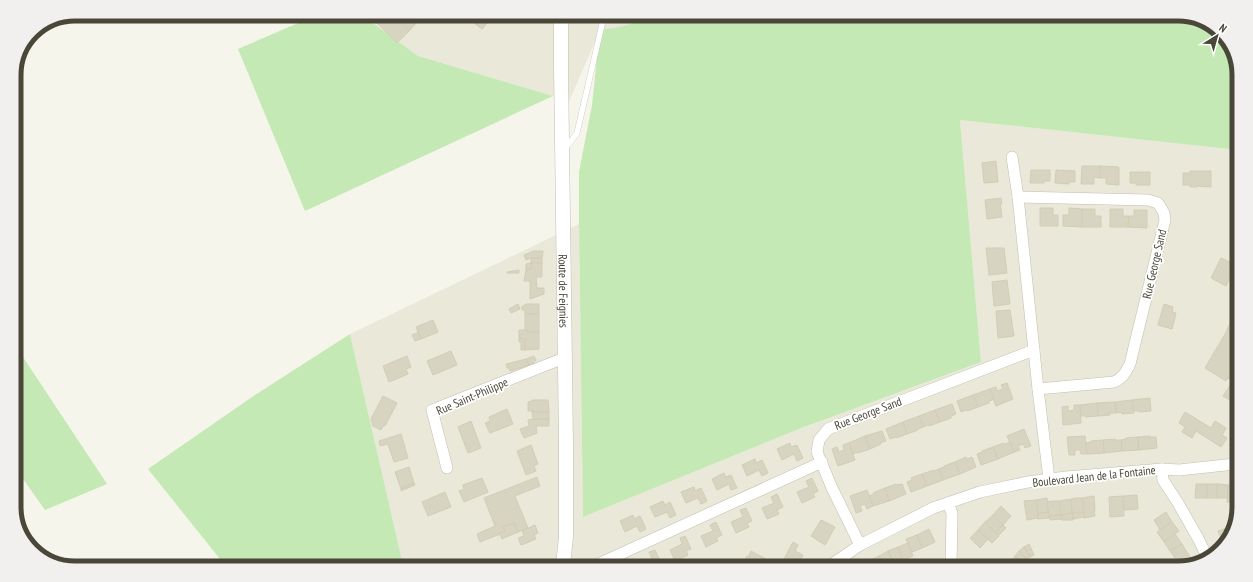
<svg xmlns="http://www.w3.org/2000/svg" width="1253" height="582" font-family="'PT Sans Narrow',sans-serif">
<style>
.residential{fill:#e9e8d9}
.green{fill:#c4e9b5}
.building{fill:#d7d4c1;stroke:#d2ceb4}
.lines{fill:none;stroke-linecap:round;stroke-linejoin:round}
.service-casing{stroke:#c1bfae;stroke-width:6}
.minor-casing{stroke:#c1bfae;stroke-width:12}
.tertiary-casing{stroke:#c1bfae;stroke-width:15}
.service{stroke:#fff;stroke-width:5.5}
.minor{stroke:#fff;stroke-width:11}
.tertiary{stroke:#fff;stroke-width:14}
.labels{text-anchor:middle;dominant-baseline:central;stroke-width:3.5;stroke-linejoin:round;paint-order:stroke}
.street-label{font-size:12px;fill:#4a4739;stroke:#fff}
.rim{fill:none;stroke:#4a4739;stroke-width:5}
</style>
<rect width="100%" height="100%" fill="#f5f5eb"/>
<g class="residential">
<path d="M362,15L661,16L619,27L600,30L568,104L553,96L418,56Z"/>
<path d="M960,120L1238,150L1234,531L1212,558L1178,568L403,565L350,334L579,224L583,517L804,427L981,362Z"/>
</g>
<g class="green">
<path d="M317,15H362L418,56L553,96L305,211L238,49Z"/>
<path d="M661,16L1202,19L1229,41L1239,71L1238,150L960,120L981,362L804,427L583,517L579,224V172L592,105L600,30L619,27Z"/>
<path d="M350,334L403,565L224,564L148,469L255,395Z"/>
<path d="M17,348L107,484L45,510L14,466V350Z"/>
</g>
<g class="building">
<path d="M369,15H393L409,31L397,43Z"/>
<path d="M393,15H417L420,19L409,31Z"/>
<path d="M465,16H493L482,29Z"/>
<path d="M996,161L998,182L984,183L982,163Z"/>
<path d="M1082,166H1100V178L1094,177V184H1081Z"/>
<path d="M1100,166L1119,167V185L1106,184V178H1100Z"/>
<path d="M1031,170H1050V181H1044V183H1030Z"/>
<path d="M1056,170L1075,171V182H1069V184L1055,183Z"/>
<path d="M1190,171H1211V187L1197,186V187H1190V185H1183V173H1190Z"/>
<path d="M1130,172H1150V185H1136V183H1130Z"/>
<path d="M1001,198L1002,204H1000L1002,217L987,219L985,200Z"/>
<path d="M1040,208H1053V215H1058V226H1040Z"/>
<path d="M1069,208L1082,209V227L1063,226V215H1069Z"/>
<path d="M1082,209H1095V216H1101V227H1082Z"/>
<path d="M1110,209H1123V216H1129L1128,227H1110Z"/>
<path d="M1134,210H1147V228L1128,227L1129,216H1134Z"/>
<path d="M986,248H1004L1007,273L989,275Z"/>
<path d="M534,251H543L542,258H531L526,260L524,255Z"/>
<rect x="531" y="258" width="11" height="5"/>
<path d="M1221,258L1236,265L1226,286L1211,278Z"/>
<path d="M531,263H542V277H536L537,288H544V294L530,299V281H524L526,270L531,269Z"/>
<path d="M531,263V269L526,270V264Z"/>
<path d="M519,270V273H507V272Z"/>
<path d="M1007,280L1010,304L994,306L992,282Z"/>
<path d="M518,304L520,309L511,313L509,309Z"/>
<path d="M525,304H539V314H525V310H522V306H525Z"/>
<path d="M1164,304L1173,307L1172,312L1176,313L1172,329L1158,325Z"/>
<path d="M1010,310L1014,336L998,338L996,311Z"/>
<path d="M525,314H539V332H527L528,330H525Z"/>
<path d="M1236,314V334L1227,329Z"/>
<path d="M433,320L438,332L421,339L416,327Z"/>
<path d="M1228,329L1236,334V404L1223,396L1233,381L1228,378L1226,381L1205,368Z"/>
<path d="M519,330H528L527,332H539V349L525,350V339L519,338Z"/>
<path d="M419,332L421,339L415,341L412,335Z"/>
<path d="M519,338L525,339V350H521V342H519Z"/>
<path d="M451,351L457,365L433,375L427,361Z"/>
<path d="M407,356L411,367L406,369L408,374L389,382L383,366Z"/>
<path d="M534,356L536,360L532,365H529L526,359Z"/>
<path d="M526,359L529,365L510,371L509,368H507L506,364Z"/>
<path d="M1007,383L1013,399L996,406L990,389L996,387L997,391L1003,389L1001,385Z"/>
<path d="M990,389L994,399L989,401V403L978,407L973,395Z"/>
<path d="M973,395L978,407L967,411L966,410L961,412L957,401Z"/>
<path d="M383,396L397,403L385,426L384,425L381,430L373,426L371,419Z"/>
<path d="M1150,398L1151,411L1139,412V411H1134L1132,400Z"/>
<path d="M532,400H548L549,412H532V411H528V402L532,401Z"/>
<path d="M1132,400L1134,413L1122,414L1121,412L1116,413L1115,402Z"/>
<path d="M1115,402L1116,413H1110V415L1098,416L1097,403Z"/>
<path d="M1097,403L1098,416L1086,417V416H1081L1080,405Z"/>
<path d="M952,404L956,414L951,416V418L940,422L935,410Z"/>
<path d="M1074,405H1080L1081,423L1063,425L1062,407L1068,406V411L1074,410Z"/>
<path d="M507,409L513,424L490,433L485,423L490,421L489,417Z"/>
<path d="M935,410L940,422L929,426L928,425L923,427L919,416Z"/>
<path d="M532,412H549V419H533Z"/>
<path d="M1185,412L1211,428L1215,421L1226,428L1222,435L1227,438L1221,447L1196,431L1192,438L1182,432L1185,427L1179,423Z"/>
<path d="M919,416L923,427L918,429V430L907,434L903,422Z"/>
<path d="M533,419H549V426H536L537,433L524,438L520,429L529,426L528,420Z"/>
<path d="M471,421L481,448L468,453L458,427Z"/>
<path d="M903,422L907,434L896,438L895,437L890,439L886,429Z"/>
<path d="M1024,429L1031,446L1025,448L1023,444L1018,446L1020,450L1014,452L1007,436Z"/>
<path d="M882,431L886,441L880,443L881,444L870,449L865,436Z"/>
<path d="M401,434L408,458L394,462L388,444L380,446L379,441Z"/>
<path d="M865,436L870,449L858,453V452L853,454L849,443Z"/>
<path d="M1085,436L1087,454H1081L1080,450H1075V455H1069L1067,437Z"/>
<path d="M1150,436V437H1156L1157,448L1139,450L1138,437Z"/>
<path d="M1138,437L1139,450L1122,451L1121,440L1126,439V438Z"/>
<path d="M1115,439V440H1121L1122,451L1104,453L1103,440Z"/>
<path d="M1103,440L1104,453L1087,454L1086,443L1091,442V441Z"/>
<path d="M1010,442L1014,452L998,459L993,447L1004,443L1005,444Z"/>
<path d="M790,443L791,447L797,445L803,458L797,461L794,454L782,460L777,449Z"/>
<path d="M849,443L855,460L838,466L832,449L837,447L839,452L844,450L843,445Z"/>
<path d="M531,445L538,464L534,466L536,471L526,475L517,451Z"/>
<path d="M993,447L998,459L981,465L977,454L982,452V451Z"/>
<path d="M966,457L967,459L972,457L976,467L960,474L955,462Z"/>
<path d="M755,459L756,463L762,460L768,473L762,476L759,470L747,476L742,465Z"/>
<path d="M955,462L960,474L943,480L939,469L944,467V466Z"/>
<path d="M409,467L414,483L401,489L395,472Z"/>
<path d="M939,469L943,480L927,486L922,474L934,470V471Z"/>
<path d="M724,473L726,477L731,475L737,488L731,490L729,484L717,490L712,479Z"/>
<path d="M922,474L927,486L911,492L907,482L912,480L911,478Z"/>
<path d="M537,477L540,486L515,496L528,528L518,532L514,523L503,527L505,531L499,533L500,534L480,542L477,534L495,526L484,498Z"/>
<path d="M482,478L488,492L464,502L459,491L464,489L463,485Z"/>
<path d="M812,478L818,491L813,494L815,497L802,503L797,492L809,487L806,481Z"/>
<path d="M414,483L415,485L401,491V489Z"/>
<path d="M896,484V485L902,484L906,494L889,501L885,488Z"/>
<path d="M1196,484H1207V498H1195Z"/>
<rect x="1207" y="484" width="10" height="14"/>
<path d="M1217,484L1228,485V498H1217Z"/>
<path d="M1228,485H1235V502H1227Z"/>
<path d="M694,487L695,491L701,488L707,501L701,504L698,498L686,503L681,492Z"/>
<path d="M885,488L889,501L873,506L869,496L874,494L873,493Z"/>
<path d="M867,490L873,506L867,509L865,504L860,506L862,511L856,513L850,496Z"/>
<path d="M445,492L451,507L428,516L422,502Z"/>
<path d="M777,494L783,507L777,510L779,514L767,519L762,508L774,503L771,497Z"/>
<path d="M1137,495L1138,509L1124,510L1123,496Z"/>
<path d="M1094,496L1095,511H1094L1095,516L1084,518L1082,498Z"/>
<path d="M1123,496L1124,516L1110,517L1109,497Z"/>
<path d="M1047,498L1049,512L1038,513L1036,500Z"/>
<path d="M1076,498H1082L1084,512L1072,513L1071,499Z"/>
<path d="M1071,499L1072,513L1061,515L1059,501Z"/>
<path d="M1036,500L1038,518L1027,520L1024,501Z"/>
<path d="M663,501L665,505L670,502L676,515L670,518L667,512L655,517L650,507Z"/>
<path d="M1053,501H1059L1061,515L1049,516L1047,502Z"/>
<path d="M1001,506L1011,516L1003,525L993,515Z"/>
<path d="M746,508L752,521L747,523L749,527L736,533L731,522L743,517L740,510Z"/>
<path d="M1049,512V518L1038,519V513Z"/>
<path d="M1084,512V517L1073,519L1072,513Z"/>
<path d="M1166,512L1172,522L1160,530L1154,520Z"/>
<path d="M1072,513L1073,520H1061V515Z"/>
<path d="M633,515L634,519L640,516L646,529L640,532L637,526L625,532L620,521Z"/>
<path d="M993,515L1003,525L995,532L985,522Z"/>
<path d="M1061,515V519L1050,520L1049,516Z"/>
<path d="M821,520L835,527L825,545L811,536Z"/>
<path d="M716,522L722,535L716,538L718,541L706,547L701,536L713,531L710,525Z"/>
<path d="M985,522L999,536L992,543L978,530Z"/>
<path d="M1172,522L1179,531L1164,542L1157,532Z"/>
<path d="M514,523L518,532L502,539L499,533L505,531L503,527Z"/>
<path d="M535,525L538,533L534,535L536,539L521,545L518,538L524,536L522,531Z"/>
<path d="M1003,525L1006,528L999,535L995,532Z"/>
<path d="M1231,527L1233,532L1223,544L1218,531Z"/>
<path d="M929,529L935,542L922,548L917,535Z"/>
<path d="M978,530L988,539L980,548L970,538Z"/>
<path d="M1175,534L1182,544L1170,551L1164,542Z"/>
<path d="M917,535L922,548L912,552L906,539Z"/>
<path d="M685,536L691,549L686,551L688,555L675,561L670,550L682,544L680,538Z"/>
<path d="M793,542L798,545L795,551L803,555L798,566L789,563V562L784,559Z"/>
<path d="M908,543L913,556L903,560L898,547Z"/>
<path d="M1029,544L1034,555L1030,557L1024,547Z"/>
<path d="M1182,544L1193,562L1177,568L1174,563L1177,561L1170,551Z"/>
<path d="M898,547L903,560L894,565L888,551Z"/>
<path d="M1024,547L1030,557L1027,560L1019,551Z"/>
<path d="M655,550L661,563L656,566H641L640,564L652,559L649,552Z"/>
<path d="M751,551L766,559L763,566H746L742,564L747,556L748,557Z"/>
<path d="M888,551L894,565L889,567H883L879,556Z"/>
<path d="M1019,551L1027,560L1024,564L1015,556Z"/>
<path d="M879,556L883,567H868L866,562Z"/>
<path d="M1015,556L1024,564L1021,567L1011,562Z"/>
<path d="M1011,562L1021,567H1009Z"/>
<rect x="970" y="563" width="12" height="4"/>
</g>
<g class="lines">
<g class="service-casing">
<path id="service" d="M565,149L577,133L604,16"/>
</g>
<g class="minor-casing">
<g id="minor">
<path d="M1012,157L1018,197L1038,389L1049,479"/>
<path d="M1018,197L1148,200L1158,203L1164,213L1165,220L1130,364C1125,373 1123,378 1114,382L1038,389"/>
<path d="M447,468L432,410L564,358"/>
<path d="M1162,469L1163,480L1178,503L1199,540L1208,559"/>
<path d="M948,503L952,513L951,567"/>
<path d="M860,545L832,488L817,452L819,440L828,429L1034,350"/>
<path d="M594,566L822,462"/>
<path d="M828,567L860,545L933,508L980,492L1028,482L1066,477L1162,469L1179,470L1235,464"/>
</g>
</g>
<g class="tertiary-casing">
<g id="tertiary">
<path id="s1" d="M561,16V65L566,443V537L563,565"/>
</g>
</g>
<use href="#service" class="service"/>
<use href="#minor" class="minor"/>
<use href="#tertiary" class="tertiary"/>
</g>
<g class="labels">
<g class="street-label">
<text transform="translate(1154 264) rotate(-77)">Rue George Sand</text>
<text stroke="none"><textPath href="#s1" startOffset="275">Route de Feignies</textPath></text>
<text transform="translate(472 396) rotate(-23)">Rue Saint-Philippe</text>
<text transform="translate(868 413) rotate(-21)">Rue George Sand</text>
<text transform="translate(1094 476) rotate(-6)">Boulevard Jean de la Fontaine</text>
</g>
</g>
<path d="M0 0H1253V582H0ZM75 21H1178A54 54 0 0 1 1232 75V507A54 54 0 0 1 1178 561H75A54 54 0 0 1 21 507V75A54 54 0 0 1 75 21Z" fill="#f1f0ef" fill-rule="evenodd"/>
<path class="rim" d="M75 21H1178A54 54 0 0 1 1232 75V507A54 54 0 0 1 1178 561H75A54 54 0 0 1 21 507V75A54 54 0 0 1 75 21Z"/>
<g transform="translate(1217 36) rotate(37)" stroke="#ffffff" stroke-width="3" paint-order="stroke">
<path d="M0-3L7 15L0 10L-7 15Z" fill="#4a4739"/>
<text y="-6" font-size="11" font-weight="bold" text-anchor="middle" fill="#4a4739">N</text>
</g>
</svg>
